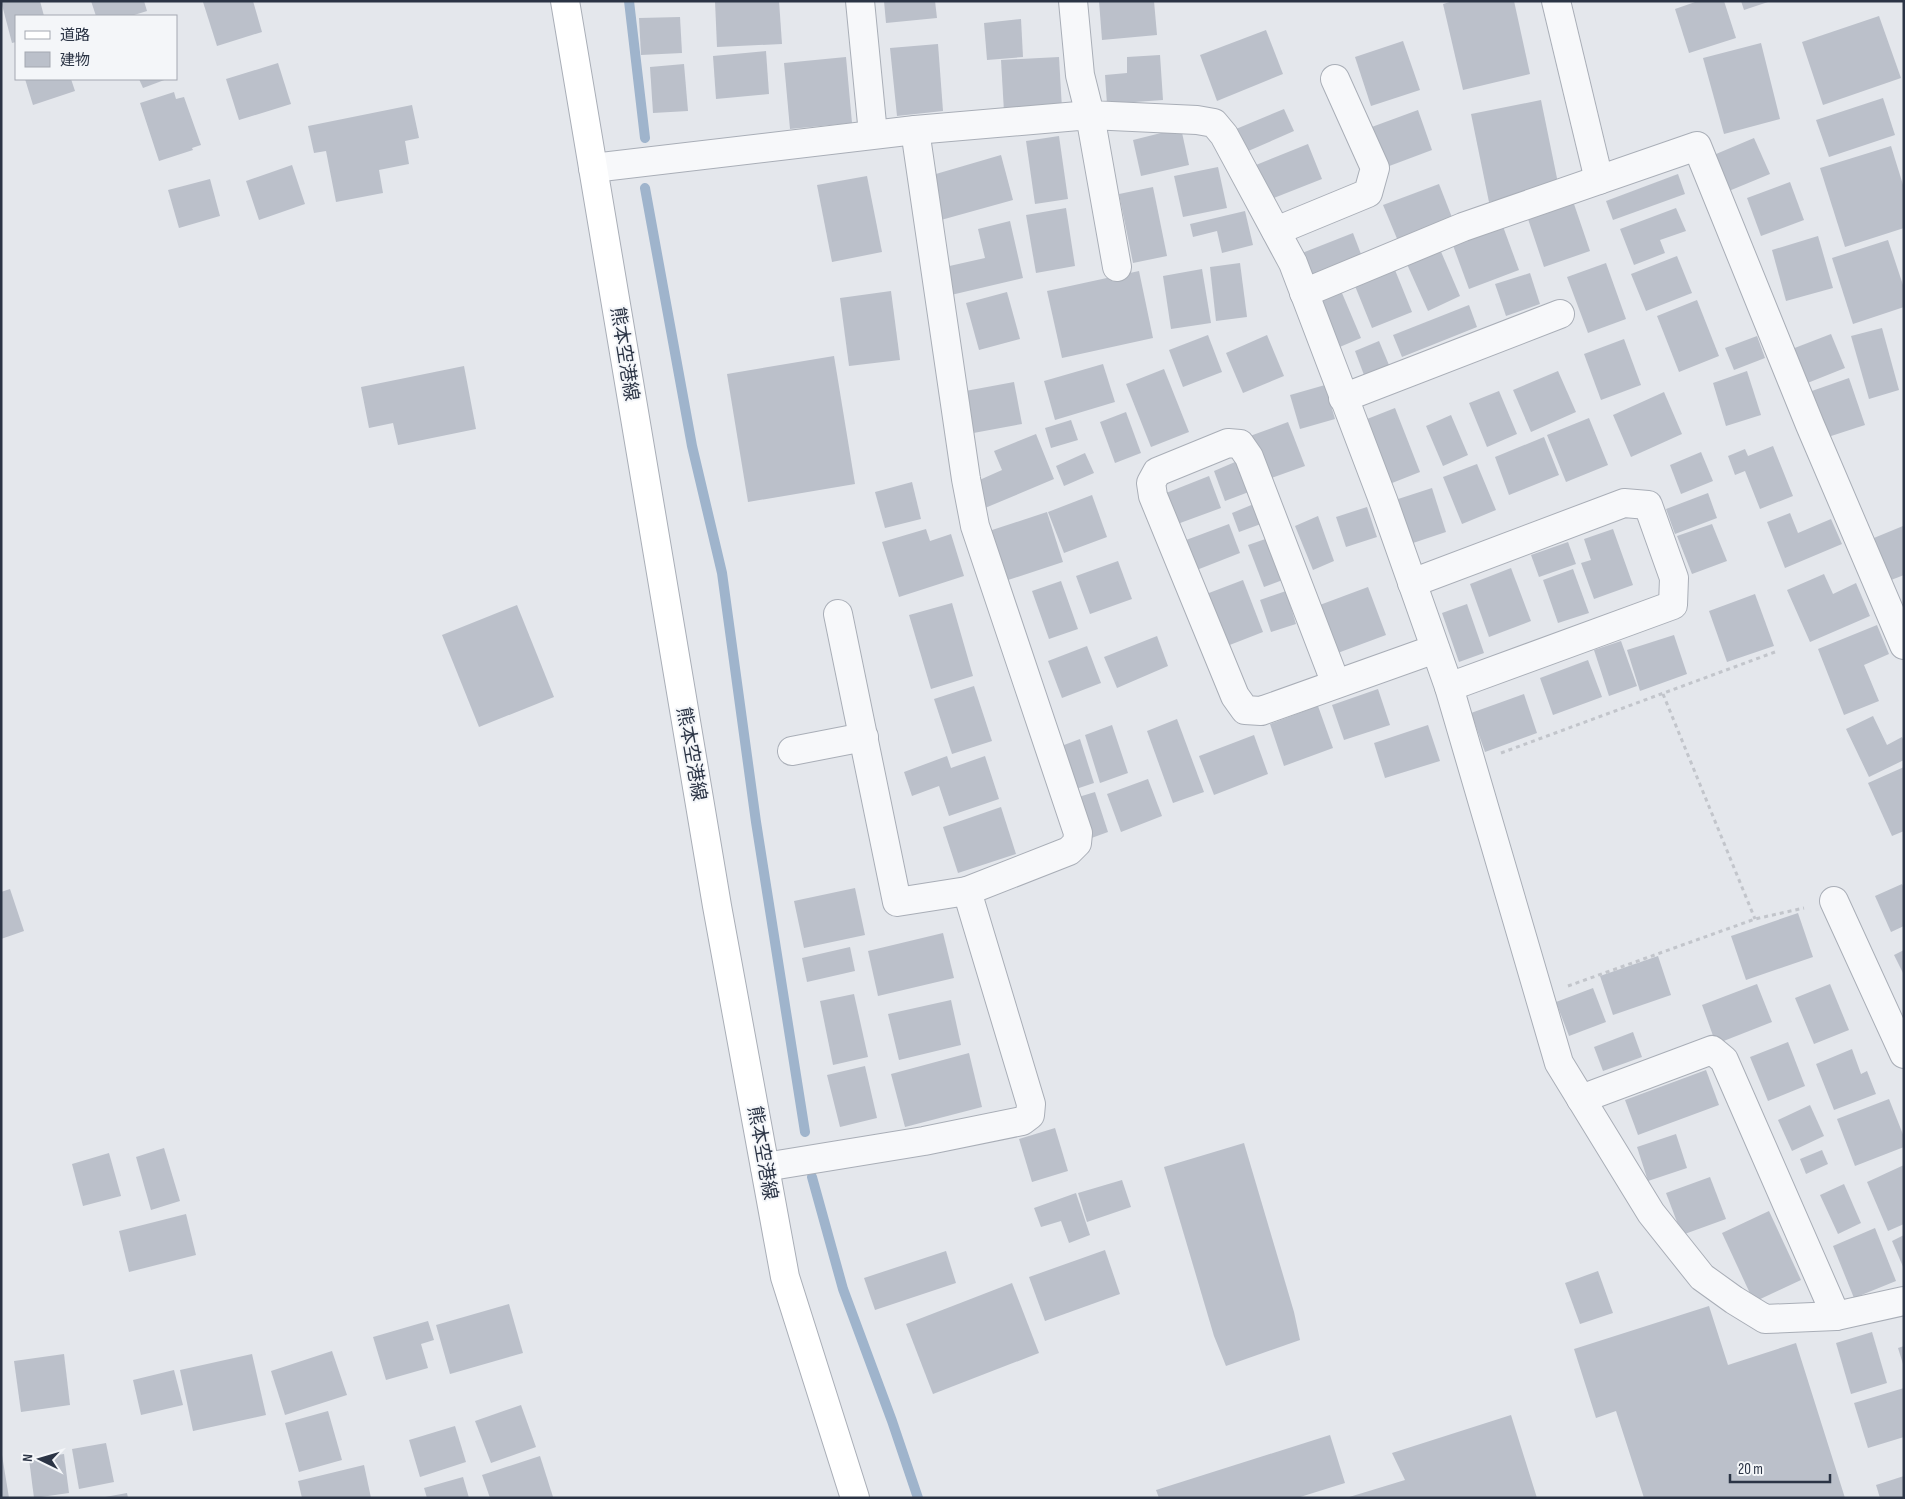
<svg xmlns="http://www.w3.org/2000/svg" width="1905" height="1499" font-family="'Sofia Sans Condensed','Noto Sans JP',sans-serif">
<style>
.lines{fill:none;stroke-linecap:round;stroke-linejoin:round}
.stream{stroke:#9fb4cc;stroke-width:10}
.building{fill:#bbc0ca}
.street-casing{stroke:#a9aeb7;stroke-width:30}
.secondary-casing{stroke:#a9aeb7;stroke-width:30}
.path{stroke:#c2c5cb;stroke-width:3;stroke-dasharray:4 4;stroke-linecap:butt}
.street{stroke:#f7f8fa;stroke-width:28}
.secondary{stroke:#fff;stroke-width:28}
.labels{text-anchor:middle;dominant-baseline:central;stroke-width:4;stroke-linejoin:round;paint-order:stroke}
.street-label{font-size:19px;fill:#2b3445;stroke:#f4f6f9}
</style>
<rect width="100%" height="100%" fill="#e4e7ec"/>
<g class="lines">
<g class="stream">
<path d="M629,1L645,138"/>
<path d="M645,188L692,446L722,573L756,822L805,1132"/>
<path d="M812,1177L843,1289L892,1421L918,1498"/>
</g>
</g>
<g class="building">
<path d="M1,1H40L44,16H16V42L12,43Z"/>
<path d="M91,1H144L147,11L131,16H96Z"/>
<path d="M207,1H253L262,32L217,46L203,2Z"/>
<path d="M715,1H779L782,44L717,47Z"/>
<path d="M884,1H935L937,18L886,23Z"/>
<path d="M1099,1H1154L1157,35L1102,40Z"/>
<path d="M1453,1H1514L1530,74L1463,90L1443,4Z"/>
<path d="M1698,1H1724L1736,38L1689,53L1675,9Z"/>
<path d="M1741,1H1768V2L1744,10Z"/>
<path d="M1879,16L1901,78L1823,105L1802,42Z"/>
<path d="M680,17L682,53L641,55L639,18Z"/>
<path d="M1021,19L1023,57L987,60L984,23Z"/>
<path d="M1266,30L1283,74L1217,101L1200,55Z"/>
<path d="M1403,41L1420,90L1371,106L1355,57Z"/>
<path d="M1761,43L1780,119L1724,134L1703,58Z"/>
<path d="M938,44L943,111L897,116L890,48Z"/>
<path d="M766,51L769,94L716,99L713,56Z"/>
<path d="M1160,55L1163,100L1107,104L1105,75L1127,73V57Z"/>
<path d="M846,57L852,123L790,129L784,63Z"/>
<path d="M1059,57L1062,109L1004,112L1001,60Z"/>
<path d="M278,63L291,104L239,120L226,79Z"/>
<path d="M684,64L688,111L653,113L650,67Z"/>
<path d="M25,79H71L75,91L33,105Z"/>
<path d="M139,79H167L143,88Z"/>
<path d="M174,92L176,99L184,97L201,145L192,148L193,150L159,161L140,103Z"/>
<path d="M1883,98L1895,135L1829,157L1816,120Z"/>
<path d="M1541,100L1559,188L1489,202L1471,114Z"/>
<path d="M412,105L419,138L405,141L409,164L379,170L383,193L336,202L326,151L314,153L308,126Z"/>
<path d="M1284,109L1294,131L1246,152L1236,129Z"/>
<path d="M1418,110L1432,150L1384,168L1369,128Z"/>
<path d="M1181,128L1189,165L1141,176L1133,140Z"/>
<path d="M1059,136L1068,199L1035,204L1026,141Z"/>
<path d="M1754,138L1770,174L1724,193L1709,157Z"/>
<path d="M1308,144L1322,179L1264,202L1251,167Z"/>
<path d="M1891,146L1904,188V228L1845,247L1820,168Z"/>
<path d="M1001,155L1013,200L941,220L929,176Z"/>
<path d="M292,165L305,204L259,220L246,181Z"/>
<path d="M1218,167L1227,208L1183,217L1174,176Z"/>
<path d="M1678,174L1685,194L1613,220L1606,201Z"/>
<path d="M867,176L882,252L832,262L817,185Z"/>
<path d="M210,179L220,216L179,228L168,190Z"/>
<path d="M1790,182L1804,220L1761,236L1747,198Z"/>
<path d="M1439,184L1453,220L1398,241L1383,205Z"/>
<path d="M1153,187L1167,256L1133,263L1119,194Z"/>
<path d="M1574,204L1590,251L1544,267L1528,219Z"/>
<path d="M1066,208L1075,266L1036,273L1026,215Z"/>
<path d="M1676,208L1686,231L1660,240L1665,253L1634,265L1620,229Z"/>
<path d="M1245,211L1253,245L1222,253L1217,231L1193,237L1190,224Z"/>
<path d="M1010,221L1023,278L951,295L945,267L985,258L978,229Z"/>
<path d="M1501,221L1519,270L1469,289L1451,240Z"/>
<path d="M1353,233L1364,262L1308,284L1297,255Z"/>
<path d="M1818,236L1833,288L1786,301L1772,250Z"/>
<path d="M1888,240L1904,288V307L1853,324L1832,258Z"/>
<path d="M1439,247L1460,296L1428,311L1406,262Z"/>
<path d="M1677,256L1692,293L1646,311L1631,274Z"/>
<path d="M1240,263L1247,317L1216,321L1210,267Z"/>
<path d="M1606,263L1626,319L1588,333L1567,277Z"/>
<path d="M1202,269L1211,323L1171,329L1163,276Z"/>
<path d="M1395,270L1412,312L1372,328L1355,286Z"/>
<path d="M1139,271L1153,338L1062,358L1047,291Z"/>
<path d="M1530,273L1540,304L1506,316L1495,284Z"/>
<path d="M1339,286L1361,338L1335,349L1313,298Z"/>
<path d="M891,291L900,360L849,366L840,298Z"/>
<path d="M1007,292L1020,339L979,350L966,303Z"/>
<path d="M1697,300L1719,356L1679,372L1657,316Z"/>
<path d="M1469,305L1477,327L1402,357L1393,335Z"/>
<path d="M1882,328L1899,390L1869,399L1851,336Z"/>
<path d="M1831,334L1845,368L1805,384L1792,349Z"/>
<path d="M1208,335L1222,372L1183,387L1169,350Z"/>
<path d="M1267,335L1284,376L1243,393L1226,353Z"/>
<path d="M1757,336L1765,358L1734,370L1725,348Z"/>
<path d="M1624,339L1641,385L1601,400L1584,354Z"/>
<path d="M1379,341L1389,365L1364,375L1355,351Z"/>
<path d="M834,356L855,484L748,502L727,374Z"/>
<path d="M1103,364L1115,402L1055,420L1044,381Z"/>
<path d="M464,366L476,429L398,445L393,423L369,428L361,387Z"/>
<path d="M1164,369L1189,432L1151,447L1126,384Z"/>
<path d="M1558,371L1576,412L1531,432L1513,390Z"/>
<path d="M1747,371L1761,415L1726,426L1713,383Z"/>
<path d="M1849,378L1865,425L1825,438L1809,392Z"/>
<path d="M1014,382L1022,424L968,434L960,392Z"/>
<path d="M1325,385L1335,419L1300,429L1290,395Z"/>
<path d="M1499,391L1517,434L1487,447L1469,403Z"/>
<path d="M1664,392L1682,434L1631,457L1613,415Z"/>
<path d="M1395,408L1420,472L1387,485L1362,421Z"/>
<path d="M1126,412L1141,453L1115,463L1100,422Z"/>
<path d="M1451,415L1468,455L1443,466L1426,426Z"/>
<path d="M1589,418L1608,465L1566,482L1547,435Z"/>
<path d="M1071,420L1078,440L1051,448L1045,428Z"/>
<path d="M1288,422L1305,466L1266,480L1250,436Z"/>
<path d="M1036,434L1054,479L985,508L975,482L1002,470L994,451Z"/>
<path d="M1544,437L1559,475L1509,495L1495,457Z"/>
<path d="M1773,446L1793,496L1760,509L1745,471L1735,475L1728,456L1745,449L1748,456Z"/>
<path d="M1701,452L1713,481L1681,494L1670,465Z"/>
<path d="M1085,453L1094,473L1064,486L1056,466Z"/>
<path d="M1242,459L1254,490L1225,501L1214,471Z"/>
<path d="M1477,464L1496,510L1462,524L1443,477Z"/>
<path d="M1209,476L1221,508L1172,526L1161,495Z"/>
<path d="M912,482L921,519L885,528L875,492Z"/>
<path d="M1432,488L1446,532L1410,544L1395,500Z"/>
<path d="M1708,493L1717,518L1675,534L1666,509Z"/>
<path d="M1092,495L1107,537L1064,553L1048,512Z"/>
<path d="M1261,501L1269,521L1239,532L1232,513Z"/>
<path d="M1367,507L1377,537L1346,547L1336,517Z"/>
<path d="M1047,512L1063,562L1005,581L989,531Z"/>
<path d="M1790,513L1798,533L1831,519L1842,544L1785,568L1767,522Z"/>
<path d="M1318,516L1334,561L1313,570L1295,526Z"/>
<path d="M1229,524L1240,553L1189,573L1178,543Z"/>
<path d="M1712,524L1727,561L1692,574L1677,536Z"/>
<path d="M1903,526L1904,575L1886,582L1869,540Z"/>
<path d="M926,529L930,541L951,534L964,576L899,597L882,542Z"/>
<path d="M1613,529L1633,585L1594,599L1581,563L1591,560L1584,539Z"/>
<path d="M1274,536L1288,578L1264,587L1248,545Z"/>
<path d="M1568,542L1576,564L1539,577L1531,555Z"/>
<path d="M1118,561L1132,599L1090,614L1076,576Z"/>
<path d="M1511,568L1531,621L1489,637L1470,584Z"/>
<path d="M1573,569L1589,613L1558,623L1543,580Z"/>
<path d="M1824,574L1833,594L1856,583L1870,616L1810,642L1787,590Z"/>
<path d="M1243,580L1263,632L1222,648L1201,596Z"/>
<path d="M1061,581L1078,629L1049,639L1032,591Z"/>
<path d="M1368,587L1386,635L1335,654L1317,606Z"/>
<path d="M1286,591L1296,624L1271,632L1260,600Z"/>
<path d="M1755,594L1774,646L1727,662L1709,611Z"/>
<path d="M952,603L973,676L931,689L909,615Z"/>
<path d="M1467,604L1484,653L1459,662L1442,613Z"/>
<path d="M517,605L554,697L479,727L442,635Z"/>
<path d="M1877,625L1889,654L1864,665L1879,701L1844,715L1818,649Z"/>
<path d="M1674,635L1687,674L1640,691L1627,650Z"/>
<path d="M1157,636L1168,666L1117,688L1104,657Z"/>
<path d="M1621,641L1637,686L1609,696L1594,650Z"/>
<path d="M1087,646L1101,683L1062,698L1048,661Z"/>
<path d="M1588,660L1602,697L1553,715L1540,678Z"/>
<path d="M974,686L992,741L952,754L934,699Z"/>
<path d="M1378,689L1390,725L1344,740L1332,705Z"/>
<path d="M1524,694L1537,733L1485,752L1471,713Z"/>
<path d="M1318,706L1333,748L1284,766L1270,724Z"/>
<path d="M1873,716L1887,745L1902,737L1904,741V760L1869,777L1846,729Z"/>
<path d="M1177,719L1204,792L1173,803L1147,731Z"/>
<path d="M1112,725L1128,773L1100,783L1085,735Z"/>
<path d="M1428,725L1440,761L1385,778L1374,743Z"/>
<path d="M1254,735L1268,774L1214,795L1199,756Z"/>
<path d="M1080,739L1094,783L1070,791L1056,748Z"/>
<path d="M947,756L951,768L985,756L999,799L949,816L939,786L912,796L904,772Z"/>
<path d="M1904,767V831L1892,836L1868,783Z"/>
<path d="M1148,779L1162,816L1121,832L1107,794Z"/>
<path d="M1095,792L1108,832L1086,840L1072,799Z"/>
<path d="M1001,807L1016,854L958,873L943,827Z"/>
<path d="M1902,884L1904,888V926L1891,932L1875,896Z"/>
<path d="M855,888L865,935L804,948L794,901Z"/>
<path d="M10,889L24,931L1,939V892Z"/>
<path d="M1798,913L1813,957L1746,980L1731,936Z"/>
<path d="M943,933L954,978L878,996L868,951Z"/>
<path d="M850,947L855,971L807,982L802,958Z"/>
<path d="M1904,950V975L1894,955Z"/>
<path d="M1658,956L1671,995L1613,1015L1600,976Z"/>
<path d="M1757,984L1772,1022L1716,1044L1702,1005Z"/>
<path d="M1830,984L1849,1030L1814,1044L1795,998Z"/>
<path d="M1593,988L1606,1022L1569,1036L1556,1002Z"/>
<path d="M854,994L868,1057L833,1065L820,1001Z"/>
<path d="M951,1000L961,1045L899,1060L888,1014Z"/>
<path d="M1633,1032L1642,1057L1603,1071L1594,1047Z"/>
<path d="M1788,1042L1805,1086L1768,1101L1750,1057Z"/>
<path d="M1852,1049L1861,1074L1867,1071L1876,1094L1834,1110L1816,1064Z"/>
<path d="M969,1053L982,1107L905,1127L891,1074Z"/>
<path d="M865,1066L877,1118L840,1127L827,1075Z"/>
<path d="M1706,1070L1719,1105L1638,1135L1625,1100Z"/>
<path d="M1889,1099L1904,1137V1147L1855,1166L1837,1119Z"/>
<path d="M1810,1105L1824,1136L1792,1151L1778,1120Z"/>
<path d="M1055,1128L1068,1171L1032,1182L1019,1139Z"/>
<path d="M1676,1134L1687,1168L1648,1181L1637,1147Z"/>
<path d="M1244,1143L1294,1312L1300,1340L1226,1366L1214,1336L1164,1167Z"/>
<path d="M164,1148L180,1201L151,1210L136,1157Z"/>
<path d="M1822,1150L1828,1164L1806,1174L1800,1159Z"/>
<path d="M109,1153L121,1196L83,1206L72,1164Z"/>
<path d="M1904,1165V1224L1888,1231L1867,1182Z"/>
<path d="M1710,1177L1726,1219L1682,1235L1666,1193Z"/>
<path d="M1122,1180L1131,1207L1087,1222L1078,1193Z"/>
<path d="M1844,1184L1861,1223L1838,1234L1820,1195Z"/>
<path d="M1076,1193L1090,1235L1069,1243L1061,1221L1041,1227L1034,1208Z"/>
<path d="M1769,1211L1801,1280L1754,1302L1722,1233Z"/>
<path d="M186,1214L196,1255L129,1272L119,1231Z"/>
<path d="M1875,1228L1896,1281L1854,1298L1833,1246Z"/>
<path d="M1904,1235V1269L1892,1241Z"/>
<path d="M1105,1250L1120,1294L1045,1321L1029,1277Z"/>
<path d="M946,1251L956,1283L875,1310L864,1278Z"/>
<path d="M1598,1271L1613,1313L1580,1324L1565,1283Z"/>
<path d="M1012,1283L1039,1353L933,1394L906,1324Z"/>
<path d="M509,1304L523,1353L450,1374L436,1325Z"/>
<path d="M1709,1306L1728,1365L1796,1343L1845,1498H1644L1616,1411L1596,1418L1574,1349Z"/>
<path d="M428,1321L434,1340L421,1344L428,1368L386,1380L373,1337Z"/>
<path d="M1872,1332L1887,1383L1851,1394L1836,1343Z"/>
<path d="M1904,1346V1364H1903L1898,1348Z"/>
<path d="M332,1351L347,1395L285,1415L271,1371Z"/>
<path d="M64,1354L70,1405L21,1412L14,1361Z"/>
<path d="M252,1354L266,1415L193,1431L180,1370Z"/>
<path d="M174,1370L183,1405L141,1415L133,1380Z"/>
<path d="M1904,1388V1437L1868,1448L1854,1403Z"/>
<path d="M521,1405L536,1447L491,1463L475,1421Z"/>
<path d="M328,1411L342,1460L299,1472L285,1423Z"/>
<path d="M1511,1415L1537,1498H1346L1405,1480L1392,1453Z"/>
<path d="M455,1426L466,1462L420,1477L409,1440Z"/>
<path d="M1330,1435L1345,1483L1297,1498H1159L1156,1490Z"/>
<path d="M106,1443L114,1482L79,1489L72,1449Z"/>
<path d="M64,1454L69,1493L34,1498L29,1459Z"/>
<path d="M1,1455H2L9,1498H1Z"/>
<path d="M540,1456L553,1497L490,1498L482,1475Z"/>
<path d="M364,1465L371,1498H302L298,1481Z"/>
<path d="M1904,1476V1498H1880L1876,1485Z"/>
<path d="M463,1477L469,1498H427L424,1488Z"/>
<path d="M127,1493L128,1498H105V1497Z"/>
</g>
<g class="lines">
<defs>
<g id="street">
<path d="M860,1L873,134"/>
<path d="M1073,1L1080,75L1090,115L1197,120L1214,123L1224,135L1293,263L1383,500L1449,687L1559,1063L1651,1213L1702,1277L1734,1300L1765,1319L1836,1316L1904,1301"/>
<path d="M1556,1L1599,180"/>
<path d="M593,168L915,130L1090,115L1117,267"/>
<path d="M1276,231L1368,193L1375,168L1335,79"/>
<path d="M1304,293L1463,227L1697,146L1810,425L1904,645"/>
<path d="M1343,398L1560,314"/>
<path d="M1412,583L1624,503L1648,505L1674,578L1673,605L1449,687"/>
<path d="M838,614L897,902L967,891"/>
<path d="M1336,684L1249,457L1240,444L1228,443L1157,472L1151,483L1153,496L1235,696L1245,710L1261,711L1435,649"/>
<path d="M792,751L864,737"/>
<path d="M1834,901L1904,1054"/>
<path d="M1581,1099L1712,1050L1724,1060L1836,1316"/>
<path d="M765,1167L924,1141L1022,1121L1030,1115L1031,1104L967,891L1069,851L1077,843L1078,833L975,526L966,479L915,130"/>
</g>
<path id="secondary" d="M565,1L717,906L785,1277L855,1498"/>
</defs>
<use href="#street" class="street-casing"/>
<use href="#secondary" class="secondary-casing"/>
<g class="path">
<path d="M1663,694L1755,919"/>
<path d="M1501,753L1775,652"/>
<path d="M1568,986L1755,919L1804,908"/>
</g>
<use href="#street" class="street"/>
<use href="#secondary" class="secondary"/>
</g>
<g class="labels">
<g class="street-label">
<text transform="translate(624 354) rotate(81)">熊本空港線</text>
<text transform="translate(691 754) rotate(80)">熊本空港線</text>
<text transform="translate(762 1153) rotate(80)">熊本空港線</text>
</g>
</g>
<rect width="1905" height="1499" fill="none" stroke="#2b3445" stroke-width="5"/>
<rect x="15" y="15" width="162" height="65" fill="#f4f6f9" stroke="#a4a8b1"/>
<rect x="25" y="31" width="25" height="8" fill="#ffffff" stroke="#a4a8b1"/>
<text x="60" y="40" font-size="15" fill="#2b3445">道路</text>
<rect x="25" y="52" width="25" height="15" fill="#bbc0ca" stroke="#a4a8b1"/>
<text x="60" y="65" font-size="15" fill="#2b3445">建物</text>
<g transform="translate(40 1459) rotate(275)" stroke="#f4f6f9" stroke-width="4" paint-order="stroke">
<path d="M0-4L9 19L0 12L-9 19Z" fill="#2b3445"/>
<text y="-8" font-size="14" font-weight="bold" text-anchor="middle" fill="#2b3445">N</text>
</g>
<path d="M1730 1474v8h100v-8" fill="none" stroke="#2b3445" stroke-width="2.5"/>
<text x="1738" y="1474" font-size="15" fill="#2b3445" stroke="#f4f6f9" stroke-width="4" paint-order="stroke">20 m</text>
</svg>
